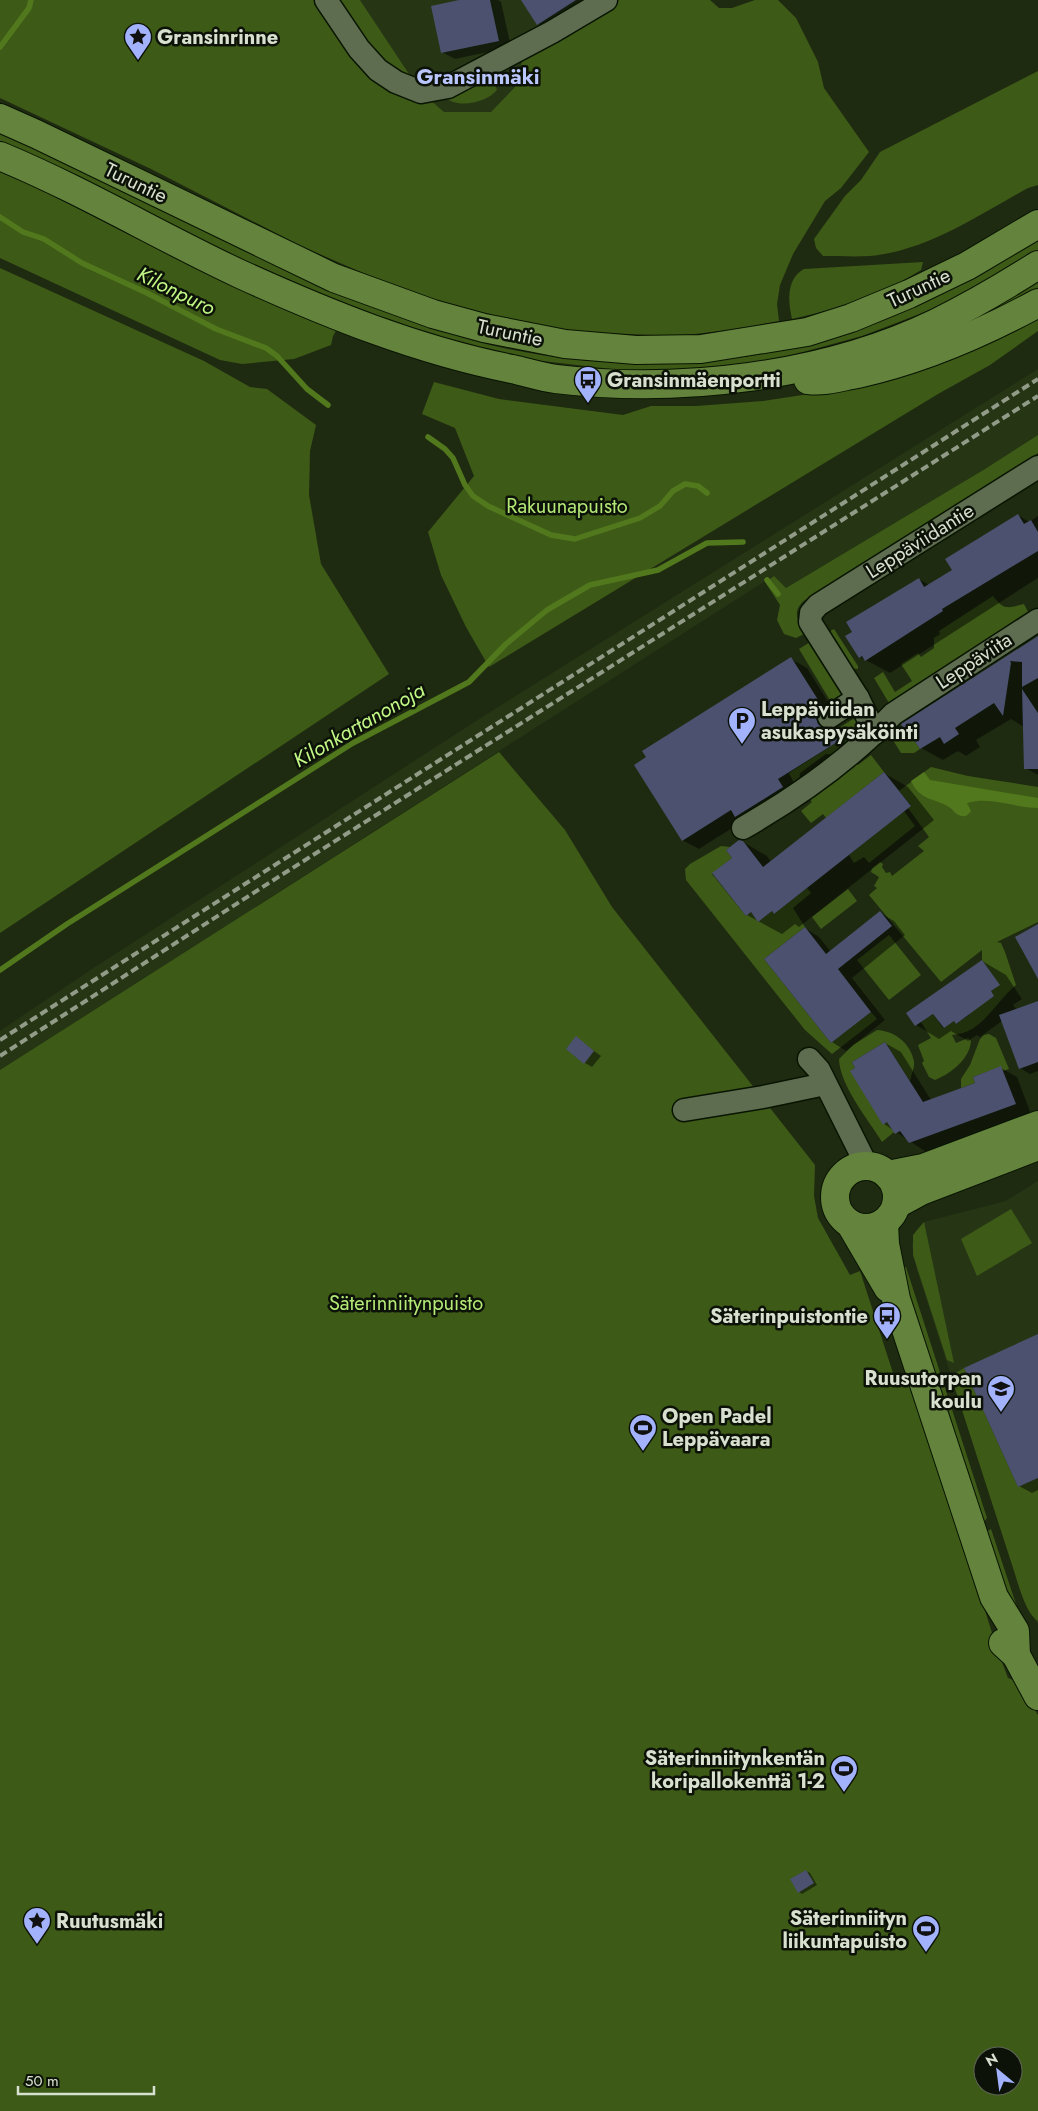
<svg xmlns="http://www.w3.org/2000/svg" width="1038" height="2111" font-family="Jost,sans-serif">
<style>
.built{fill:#263615}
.green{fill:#3d5a17;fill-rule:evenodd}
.water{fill:#52781d}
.shadow{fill:#0007}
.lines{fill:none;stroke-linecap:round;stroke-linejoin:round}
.stream{stroke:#52781d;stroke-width:5.5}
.building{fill:#4b516e}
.minor-casing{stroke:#091400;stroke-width:25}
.major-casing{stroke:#091400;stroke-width:30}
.minor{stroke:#5e6d50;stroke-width:22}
.major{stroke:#64843d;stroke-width:28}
.rail{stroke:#919b87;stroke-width:4;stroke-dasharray:8 4;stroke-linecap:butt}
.labels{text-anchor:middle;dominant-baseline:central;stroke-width:5;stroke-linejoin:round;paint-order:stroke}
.poi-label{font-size:20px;font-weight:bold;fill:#d8e1d0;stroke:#0c1207;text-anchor:start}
.street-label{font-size:20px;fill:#d8e1d0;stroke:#0c1207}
.park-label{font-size:20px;fill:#b5ea77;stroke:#0c1207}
.neighbourhood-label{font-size:21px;font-weight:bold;fill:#bac6fe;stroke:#0c1207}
.water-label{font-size:21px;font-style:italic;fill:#c2f885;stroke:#0c1207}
</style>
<rect width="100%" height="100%" fill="#1f2b11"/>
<g class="built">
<path d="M360,0H617L524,55L514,88L491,112H444L421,92Z"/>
<path d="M1038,369V435L985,469L786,588L773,576L0,1070V1031L92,969L487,714Z"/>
<path d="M1038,1181V1625L1023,1598L1015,1574L917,1270L912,1245L916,1230L924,1222L1006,1201Z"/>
</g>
<g class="green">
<path d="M0,0H360L421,92L444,112H491L514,88L524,55L617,0H710L719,8H732L755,0H778L796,18L818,62L824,88L869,152L841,188L825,201L793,254L780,285L777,304L779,321L738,329L677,336L556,331L485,314L418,295L377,279L301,246L151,169L0,98Z"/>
<path d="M1038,71V185L1028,188C979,215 927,251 870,256C854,257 839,256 823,256L816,248L814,239L845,196L861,180L880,152Z"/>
<path d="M486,80L494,82L497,90C487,102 459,109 446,98Z"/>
<path d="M0,132C132,192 258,265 395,314C426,325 458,337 490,345C612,374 746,369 864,328C925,306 982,272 1038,240V251L938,307L862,336L770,361L693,369L629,371L542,361L486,350L384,321L242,259L0,141Z"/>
<path d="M0,172L34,186L190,266L337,329L333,336L331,345L294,359L242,364L220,360L0,258Z"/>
<path d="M923,262L921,270L883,293L834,309L792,319C788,301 786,279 804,269Z"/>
<path d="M0,268L204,361L250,387L267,389L316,425L310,451L309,495L321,564L389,674L0,933Z"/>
<path d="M1038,282V296L974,320Z"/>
<path d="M1038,308V331L990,365L938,394L489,667L466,627L441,575L428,532L474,476L455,428L422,414L434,382L499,399L623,415L651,406H696L763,401L816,393Z"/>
<path d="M1038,435V453L805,600C792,610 797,621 804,634L796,638L784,634L777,620L780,605L765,582L774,576L786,588L985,469Z"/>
<path d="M993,596C1004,611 1008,608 1024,604L1028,612L889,703L874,678L883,672L895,692L912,681L901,664L918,653L921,657L934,648V638L940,634L939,631Z"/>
<path d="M834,629L858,666V669L848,668L825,634Z"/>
<path d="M810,642L842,695L831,702L799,649Z"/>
<path d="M853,719L858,720L859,723L853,741L836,755L826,754L800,773L799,783L738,819L794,783L789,773L842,739L836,730Z"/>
<path d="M903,729L908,738L911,736L920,749L914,753H901L891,737Z"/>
<path d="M499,752L565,830L612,907L815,1165L814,1196L818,1218L850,1275L860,1271L894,1376L904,1373C913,1391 923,1409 930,1428C961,1509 976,1596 1008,1678C1023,1682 1030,1703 1038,1715V2111H0V1070ZM983,2056H1013V2086H983Z"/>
<path d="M871,755L884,772L826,818L823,814L811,823L801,811L812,802L808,797L855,760L858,765Z"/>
<path d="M931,767L968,776L1038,787V922L997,942L1001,943L1005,952L1016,985C994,1003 983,1033 952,1035L956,1043L968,1038L971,1041C970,1059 950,1074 935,1080L929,1077L922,1063L924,1061L918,1045L931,1038L921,1022L933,1014L943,1028L954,1021L956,1024L969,1015L966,1010L999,984L982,960V950L941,982L869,895L877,888L874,886L879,877L871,872L872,868L880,862L883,864L882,867L886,873L890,872L892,876L924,851L918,846L929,837L908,808L911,805L899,791Z"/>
<path d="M904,811L915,826L869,863L864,857L854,863L849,855Z"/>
<path d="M721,846L730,847L726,850L732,858L712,874L746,916L751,912L758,921L772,911L774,914L807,888L811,893L793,908L805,927L764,959L831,1043L871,1012L877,1019L832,1054L805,1030L686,880L685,869L690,864Z"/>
<path d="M848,889L857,901L821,929L812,917Z"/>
<path d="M889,935L921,975L889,1000L857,960Z"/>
<path d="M877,1030C895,1031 910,1043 914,1061C915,1067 911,1075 910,1081L885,1042L852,1062L855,1068L851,1071L883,1124L888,1122L894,1132L882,1142C868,1119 840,1086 839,1059L853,1045Z"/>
<path d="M989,1034L996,1038L1009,1069L1003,1071L1000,1067L973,1077L975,1083L961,1088V1079L970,1065L980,1039L984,1035Z"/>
<path d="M1011,1209L1032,1243L977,1276L961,1239Z"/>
<path d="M924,1222L954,1363L947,1360L913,1255V1235Z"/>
<path d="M904,1267H906L987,1518L983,1523L986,1532L991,1529L1017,1607L1012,1610L989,1550L899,1269Z"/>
<path d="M964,1368L1018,1487L1038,1478V1621C1027,1615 1019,1587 1015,1574L952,1379L954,1374Z"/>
</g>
<path class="water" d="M924,772L930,780L1038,798V808C1014,808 991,796 967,803L971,811C968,815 966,817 962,816C955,815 954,810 949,807C935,798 920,801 911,781Z"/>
<g class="shadow">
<path d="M465,0H498L501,2L511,47L455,59L442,52Z"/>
<path d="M523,0H606L554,33L538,24Z"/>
<path d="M1018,515L1029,522L1038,516V578L890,673L860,657L919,579L929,585L953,570Z"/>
<path d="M1038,638V775L1025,768L1024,727L1011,719L976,740L980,747L966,756L958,751L943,760L921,748L917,742L909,737L902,726Z"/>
<path d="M791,659L807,668L837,716L833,721L832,730L852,739L857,749L699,849L682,840Z"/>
<path d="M884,773L908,787L934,820L799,927L795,924L782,934L747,915L733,858L743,842L767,856L771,862Z"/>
<path d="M880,913L894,921L905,935L852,978L885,1020L846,1051L832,1042L805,928L819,937L831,952Z"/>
<path d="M982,961L1006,975L1022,999L1013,1005L1017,1010L1038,1002V1071L1030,1074L1020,1068L1002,1021L980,1037L977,1035L968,1041L951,1031L939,1039L916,1025Z"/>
<path d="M576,1038L601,1056L592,1067L585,1063Z"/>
<path d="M885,1043L901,1052L931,1100L977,1084L1001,1068L1017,1077L1031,1114L926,1152L884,1124Z"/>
<path d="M1038,1336V1490L1032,1493L1019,1486Z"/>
<path d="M806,1871L810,1873L817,1885L802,1894L799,1892Z"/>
</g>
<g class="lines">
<g class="stream">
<path d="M0,47L29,8L31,0"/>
<path d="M0,217L23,232L44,239L82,263L147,293L216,329L266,348L277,356L307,389L328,405"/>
<path d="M428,437L445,449L453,458L465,485L473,496L488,506L551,535L575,539L640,518L660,506L673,491L685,484L698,486L707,493"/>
<path d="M767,580L778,594"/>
<path d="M0,970L67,924L353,743L469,682L506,644L547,610L590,585L658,570L707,543L743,542"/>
</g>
</g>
<g class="building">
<path d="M459,0H490L499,41L441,53L431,6Z"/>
<path d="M521,0H576L537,25Z"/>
<path d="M1018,514L1024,524L1031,520L1038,532V551L942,609L943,611L865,661L862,656L859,658L845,636L852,632L846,622L919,578L924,587L952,570L945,559Z"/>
<path d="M1038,636V678L1022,687V662L1010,661L1011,663L1003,716L994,703L955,728L959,734L944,744L940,737L920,749L911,736L908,738L901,724Z"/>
<path d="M791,657L822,706L817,712L816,718L818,724L824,729L835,728L842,739L778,779L783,787L735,817L731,810L682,841L634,765L646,757L642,751Z"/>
<path d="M1022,689L1038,713V769H1024Z"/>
<path d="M884,772L911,806L774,914L772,911L758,922L751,912L746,916L712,873L732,858L726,850L739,840L743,841L763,867Z"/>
<path d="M880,911L892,926L838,969L871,1012L831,1043L764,959L805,927L826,954Z"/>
<path d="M1038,924V979L1015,937Z"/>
<path d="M982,960L1000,985L991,991L994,996L956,1024L954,1021L944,1028L933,1014L915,1026L906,1013Z"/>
<path d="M1038,1001V1062L1019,1069L999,1015Z"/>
<path d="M576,1036L594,1051L584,1064L566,1049Z"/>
<path d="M885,1042L923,1102L975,1083L973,1077L1001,1066L1016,1104L909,1143L900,1131L895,1134L887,1122L883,1125L850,1071L855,1068L852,1062Z"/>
<path d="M1038,1334V1478L1018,1487L964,1368Z"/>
<path d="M806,1870L814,1883L798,1893L790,1879Z"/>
</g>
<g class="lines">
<defs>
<g id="minor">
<path d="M326,0L359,49L378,70L396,82L421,92L448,87L552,32L606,0"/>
<path d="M829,717L858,698"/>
<path d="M875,733L858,698L810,622L811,613L818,605L1038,467"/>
<path d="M743,828C795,798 852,758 893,714L1038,620"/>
<path d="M809,1059L819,1070L862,1156L864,1166"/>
<path d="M684,1110L763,1097L825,1084"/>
</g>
<g id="major">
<path d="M0,118L36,134L334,278L433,314L484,328L565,344L636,350L701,349L807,332L851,318L909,294L967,266L1038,224"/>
<path d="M0,156C82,190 159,236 240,274C328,314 417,350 512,369C526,372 541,377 556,379C678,394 824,377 936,323C971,306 1005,286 1038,265"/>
<path d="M808,380C825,382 840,377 857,374C921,360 981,334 1038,303"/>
<circle cx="866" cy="1197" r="31"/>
<path d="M888,1175L923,1168L1038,1125"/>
<path d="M897,1204L921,1191L1038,1146"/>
<path d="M884,1223L885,1244L896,1299L994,1597L1015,1631L1016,1655"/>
<path d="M851,1225L888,1288"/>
<path d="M1003,1643L1016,1655L1038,1696"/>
</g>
</defs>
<use href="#minor" class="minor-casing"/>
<use href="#major" class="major-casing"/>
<use href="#minor" class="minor"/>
<use href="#major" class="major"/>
<g class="rail">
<path d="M0,1040L1038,379"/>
<path d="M0,1056L272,881L1038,396"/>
</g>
</g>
<defs>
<symbol id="sight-pin" viewBox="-11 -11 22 30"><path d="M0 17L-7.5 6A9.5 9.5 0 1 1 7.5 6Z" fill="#a3b2fd" stroke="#0c1207"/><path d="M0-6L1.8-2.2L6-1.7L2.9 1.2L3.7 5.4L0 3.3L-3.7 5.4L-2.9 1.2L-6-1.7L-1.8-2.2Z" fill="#111"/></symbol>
<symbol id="bus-pin" viewBox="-11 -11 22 30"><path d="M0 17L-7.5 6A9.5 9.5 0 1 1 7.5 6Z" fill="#a3b2fd" stroke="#0c1207"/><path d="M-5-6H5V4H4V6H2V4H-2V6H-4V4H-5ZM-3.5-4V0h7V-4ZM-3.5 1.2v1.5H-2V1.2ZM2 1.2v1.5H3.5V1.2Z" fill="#111"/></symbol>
<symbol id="parking-pin" viewBox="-11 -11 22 30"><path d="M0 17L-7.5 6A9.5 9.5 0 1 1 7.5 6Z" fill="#a3b2fd" stroke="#0c1207"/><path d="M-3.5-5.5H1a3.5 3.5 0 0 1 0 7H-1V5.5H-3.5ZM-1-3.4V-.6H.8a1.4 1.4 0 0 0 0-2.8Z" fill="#111"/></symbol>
<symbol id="school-pin" viewBox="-11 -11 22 30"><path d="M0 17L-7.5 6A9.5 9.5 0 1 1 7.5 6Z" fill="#a3b2fd" stroke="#0c1207"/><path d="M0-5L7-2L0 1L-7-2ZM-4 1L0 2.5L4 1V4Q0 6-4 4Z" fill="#111"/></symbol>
<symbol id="stadium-pin" viewBox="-11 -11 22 30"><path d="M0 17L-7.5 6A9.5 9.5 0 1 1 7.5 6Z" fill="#a3b2fd" stroke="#0c1207"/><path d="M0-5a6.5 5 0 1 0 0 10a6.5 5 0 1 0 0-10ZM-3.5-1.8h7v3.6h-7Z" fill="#111"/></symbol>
</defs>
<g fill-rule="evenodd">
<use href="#sight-pin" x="122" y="21" width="32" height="43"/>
<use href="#bus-pin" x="572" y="364" width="32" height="43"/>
<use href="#parking-pin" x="726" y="705" width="32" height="43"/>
<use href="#bus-pin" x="871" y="1300" width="32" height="43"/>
<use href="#school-pin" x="985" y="1373" width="32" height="43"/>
<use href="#stadium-pin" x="627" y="1412" width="32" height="43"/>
<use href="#stadium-pin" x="828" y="1753" width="32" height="43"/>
<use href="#sight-pin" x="21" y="1905" width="32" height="43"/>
<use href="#stadium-pin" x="910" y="1913" width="32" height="43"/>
</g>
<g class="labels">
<g class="poi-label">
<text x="157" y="37">Gransinrinne</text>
<text x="607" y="380">Gransinmäenportti</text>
<text x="761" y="709">Leppäviidan<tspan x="761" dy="23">asukaspysäköinti</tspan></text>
<text x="868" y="1316" text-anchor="end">Säterinpuistontie</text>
<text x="982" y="1378" text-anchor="end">Ruusutorpan<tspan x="982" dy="23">koulu</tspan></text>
<text x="662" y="1416">Open Padel<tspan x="662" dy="23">Leppävaara</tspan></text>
<text x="825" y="1758" text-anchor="end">Säterinniitynkentän<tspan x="825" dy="23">koripallokenttä 1-2</tspan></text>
<text x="907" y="1918" text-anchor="end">Säterinniityn<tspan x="907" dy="23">liikuntapuisto</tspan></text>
<text x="56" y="1921">Ruutusmäki</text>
</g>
<g class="street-label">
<text transform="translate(136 183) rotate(26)">Turuntie</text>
<text transform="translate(919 288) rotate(-25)">Turuntie</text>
<text transform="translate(510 333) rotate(12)">Turuntie</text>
<text transform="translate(920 541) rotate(-32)">Leppäviidantie</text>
<text transform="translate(974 661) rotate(-33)">Leppäviita</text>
</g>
<g class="park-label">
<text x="567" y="506">Rakuunapuisto</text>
<text x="406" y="1303">Säterinniitynpuisto</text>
</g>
<g class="neighbourhood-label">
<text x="478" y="77">Gransinmäki</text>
</g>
<g class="water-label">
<text transform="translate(176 291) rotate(26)">Kilonpuro</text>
<text transform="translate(359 725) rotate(-30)">Kilonkartanonoja</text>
</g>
</g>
<g transform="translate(998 2071) rotate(331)"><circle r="24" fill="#0c1207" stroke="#5e6557"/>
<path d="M0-4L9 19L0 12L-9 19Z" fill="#a3b2fd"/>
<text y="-8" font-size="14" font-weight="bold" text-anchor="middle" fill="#d8e1d0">N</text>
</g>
<path d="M18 2086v8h136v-8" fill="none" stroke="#d8e1d0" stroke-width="2.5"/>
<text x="25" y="2086" font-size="15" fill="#d8e1d0" stroke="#0c1207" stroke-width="4" paint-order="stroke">50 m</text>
</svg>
